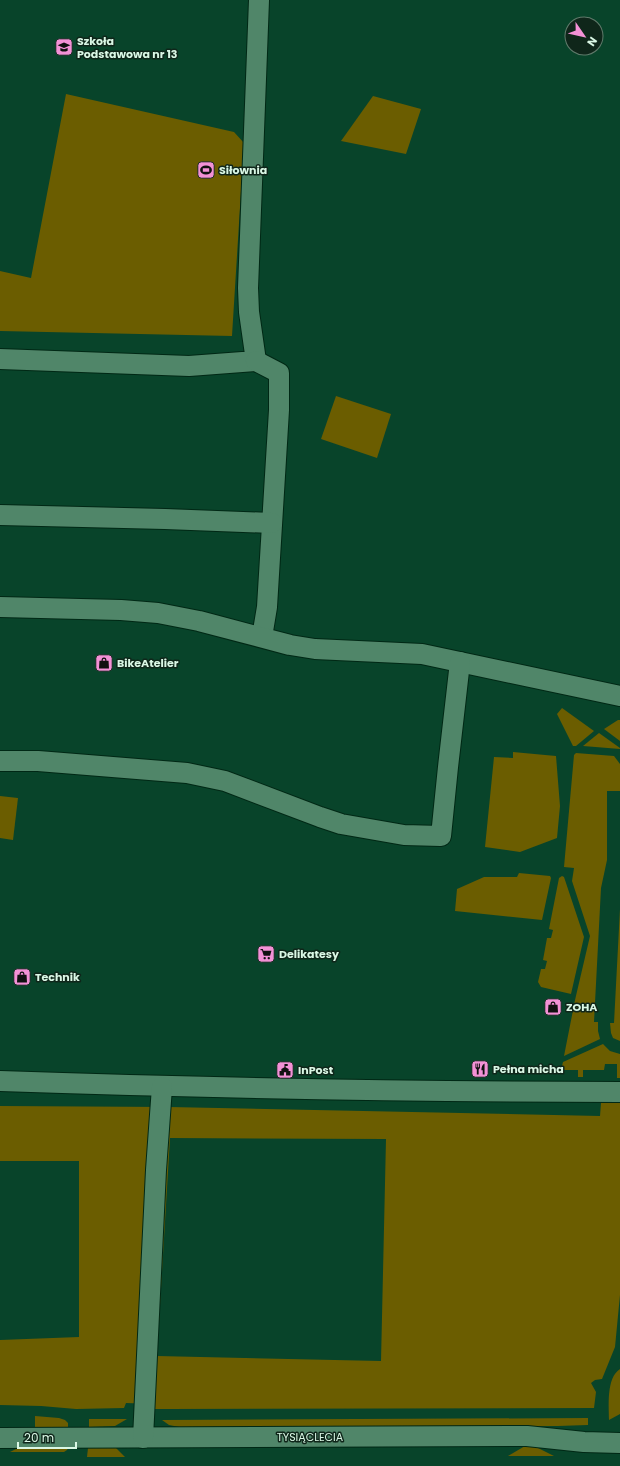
<svg xmlns="http://www.w3.org/2000/svg" width="620" height="1466" font-family="Poppins,sans-serif">
<style>
.green{fill:#6b5d00;fill-rule:evenodd}
.lines{fill:none;stroke-linecap:round;stroke-linejoin:round}
.street-casing{stroke:#002815;stroke-width:22}
.street{stroke:#508669;stroke-width:20}
.labels{text-anchor:middle;dominant-baseline:central;stroke-width:3;stroke-linejoin:round;paint-order:stroke}
.poi-label{font-size:11px;font-weight:bold;fill:#daf7e5;stroke:#0f261a;text-anchor:start}
.street-label{font-size:11px;fill:#daf7e5;stroke:#0f261a}
</style>
<rect width="100%" height="100%" fill="#08442a"/>
<g class="green">
<path d="M66,94L234,132L244,143L232,336L0,331V271L31,278Z"/>
<path d="M373,96L421,109L406,154L341,141Z"/>
<path d="M336,396L391,414L377,458L321,439Z"/>
<path d="M562,708L594,731L576,746H573L557,714Z"/>
<path d="M618,720H620V741L604,729Z"/>
<path d="M599,733L620,748V749L583,746Z"/>
<path d="M513,752L556,756L560,806L557,838L520,852L485,847L494,757L513,758Z"/>
<path d="M576,753L614,756L620,764V791H607V860L601,888L594,1022H598V1031L600,1039L564,1056L575,1000L590,936L572,881L574,868L564,867L574,755Z"/>
<path d="M0,796L18,798L13,840L0,838Z"/>
<path d="M519,873L550,876L551,878L542,920L455,911L457,889L484,877H517Z"/>
<path d="M562,876L564,877L584,937L571,994L541,987L538,982L541,969H545L547,961L543,960L547,938H551L553,930L549,929L559,878Z"/>
<path d="M620,909V1041L613,1038L611,1033L610,1023H614Z"/>
<path d="M603,1044L610,1051L620,1054V1078H617V1064H605L604,1070H583V1077H578V1070H561L563,1062Z"/>
<path d="M601,1103H620V1295L615,1347L602,1379L595,1380L591,1383L596,1392L594,1408L166,1409H155L154,1404L126,1403L124,1408L76,1409L41,1406L0,1405V1340L79,1337V1161H0V1106L169,1107L600,1116ZM170,1138L386,1139L381,1361L157,1356Z"/>
<path d="M620,1369V1414L609,1420C609,1406 606,1378 620,1369Z"/>
<path d="M35,1416L59,1418L65,1420L68,1423V1427H35Z"/>
<path d="M588,1418V1425L558,1426L179,1427L169,1425L162,1420Z"/>
<path d="M89,1419H127L115,1426L89,1427Z"/>
<path d="M525,1446L536,1447L554,1456H508Z"/>
<path d="M18,1448H68L67,1450L64,1452H10Z"/>
<path d="M88,1448H116L125,1457H87Z"/>
</g>
<g class="lines">
<defs>
<g id="street">
<path d="M0,359L189,366L256,361L249,312L248,288L259,0"/>
<path d="M256,361L279,373V410L267,607L262,637"/>
<path d="M0,515L165,519L272,523"/>
<path d="M0,607L121,610L158,613L199,621L290,645L315,649L422,654L620,696"/>
<path d="M0,761H38L187,773L225,781L320,817L341,824L404,835L441,836L448,767L460,662"/>
<path d="M0,1081C207,1088 413,1092 620,1092"/>
<path d="M0,1438L527,1436L584,1442L620,1443"/>
<path d="M143,1438L156,1170L162,1087"/>
</g>
</defs>
<use href="#street" class="street-casing"/>
<use href="#street" class="street"/>
</g>
<defs>
<symbol id="school-square" viewBox="-11 -11 22 22"><rect x="-9" y="-9" width="18" height="18" rx="4" fill="#f391d6" stroke="#0f261a"/><path d="M0-5L7-2L0 1L-7-2ZM-4 1L0 2.5L4 1V4Q0 6-4 4Z" fill="#111"/></symbol>
<symbol id="stadium-square" viewBox="-11 -11 22 22"><rect x="-9" y="-9" width="18" height="18" rx="4" fill="#f391d6" stroke="#0f261a"/><path d="M0-5a6.5 5 0 1 0 0 10a6.5 5 0 1 0 0-10ZM-3.5-1.8h7v3.6h-7Z" fill="#111"/></symbol>
<symbol id="shop-square" viewBox="-11 -11 22 22"><rect x="-9" y="-9" width="18" height="18" rx="4" fill="#f391d6" stroke="#0f261a"/><path d="M-5-2.5h2.3a2.7 3.5 0 0 1 5.4 0H5L5.5 6h-11ZM-1.5-2.5h3a1.5 2.3 0 0 0-3 0Z" fill="#111"/></symbol>
<symbol id="supermarket-square" viewBox="-11 -11 22 22"><rect x="-9" y="-9" width="18" height="18" rx="4" fill="#f391d6" stroke="#0f261a"/><path d="M-6-5.5h2.5l.6 2H6L4.5 2H-2.5L-4.4-4H-6ZM-1.5 3.2a1.3 1.3 0 1 0 .1 0ZM3 3.2a1.3 1.3 0 1 0 .1 0Z" fill="#111"/></symbol>
<symbol id="restaurant-square" viewBox="-11 -11 22 22"><rect x="-9" y="-9" width="18" height="18" rx="4" fill="#f391d6" stroke="#0f261a"/><path d="M-5-6h1v4h1v-4h1v4h1v-4h1v5L-1.5 .5V6h-2V.5L-5-1ZM5-6V6H3V1.5H1.5Q1.5-4 5-6Z" fill="#111"/></symbol>
<symbol id="civic-square" viewBox="-11 -11 22 22"><rect x="-9" y="-9" width="18" height="18" rx="4" fill="#f391d6" stroke="#0f261a"/><path d="M-.6-6.5H3V-4.5H.6V-3L4-1V1h2V6H-6V1h2V-1L-.6-3ZM-1.2 2.5V6h2.4V2.5Z" fill="#111"/></symbol>
</defs>
<g fill-rule="evenodd">
<use href="#school-square" x="54" y="37" width="20" height="20"/>
<use href="#stadium-square" x="196" y="160" width="20" height="20"/>
<use href="#shop-square" x="94" y="653" width="20" height="20"/>
<use href="#supermarket-square" x="256" y="944" width="20" height="20"/>
<use href="#shop-square" x="12" y="967" width="20" height="20"/>
<use href="#shop-square" x="543" y="997" width="20" height="20"/>
<use href="#restaurant-square" x="470" y="1059" width="20" height="20"/>
<use href="#civic-square" x="275" y="1060" width="20" height="20"/>
</g>
<g class="labels">
<g class="poi-label">
<text x="77" y="41">Szkoła<tspan x="77" dy="13">Podstawowa nr 13</tspan></text>
<text x="219" y="170">Siłownia</text>
<text x="117" y="663">BikeAtelier</text>
<text x="279" y="954">Delikatesy</text>
<text x="35" y="977">Technik</text>
<text x="566" y="1007">ZOHA</text>
<text x="493" y="1069">Pełna micha</text>
<text x="298" y="1070">InPost</text>
</g>
<g class="street-label">
<text x="310" y="1437">TYSIĄCLECIA</text>
</g>
</g>
<g transform="translate(584 36) rotate(124)"><circle r="19" fill="#0f261a" stroke="#607a6b"/>
<path d="M0-3L7 15L0 10L-7 15Z" fill="#f391d6"/>
<text y="-6" font-size="11" font-weight="bold" text-anchor="middle" fill="#daf7e5">N</text>
</g>
<path d="M18 1442v6h58v-6" fill="none" stroke="#daf7e5" stroke-width="2"/>
<text x="24" y="1442" font-size="12" fill="#daf7e5" stroke="#0f261a" stroke-width="3" paint-order="stroke">20 m</text>
</svg>
